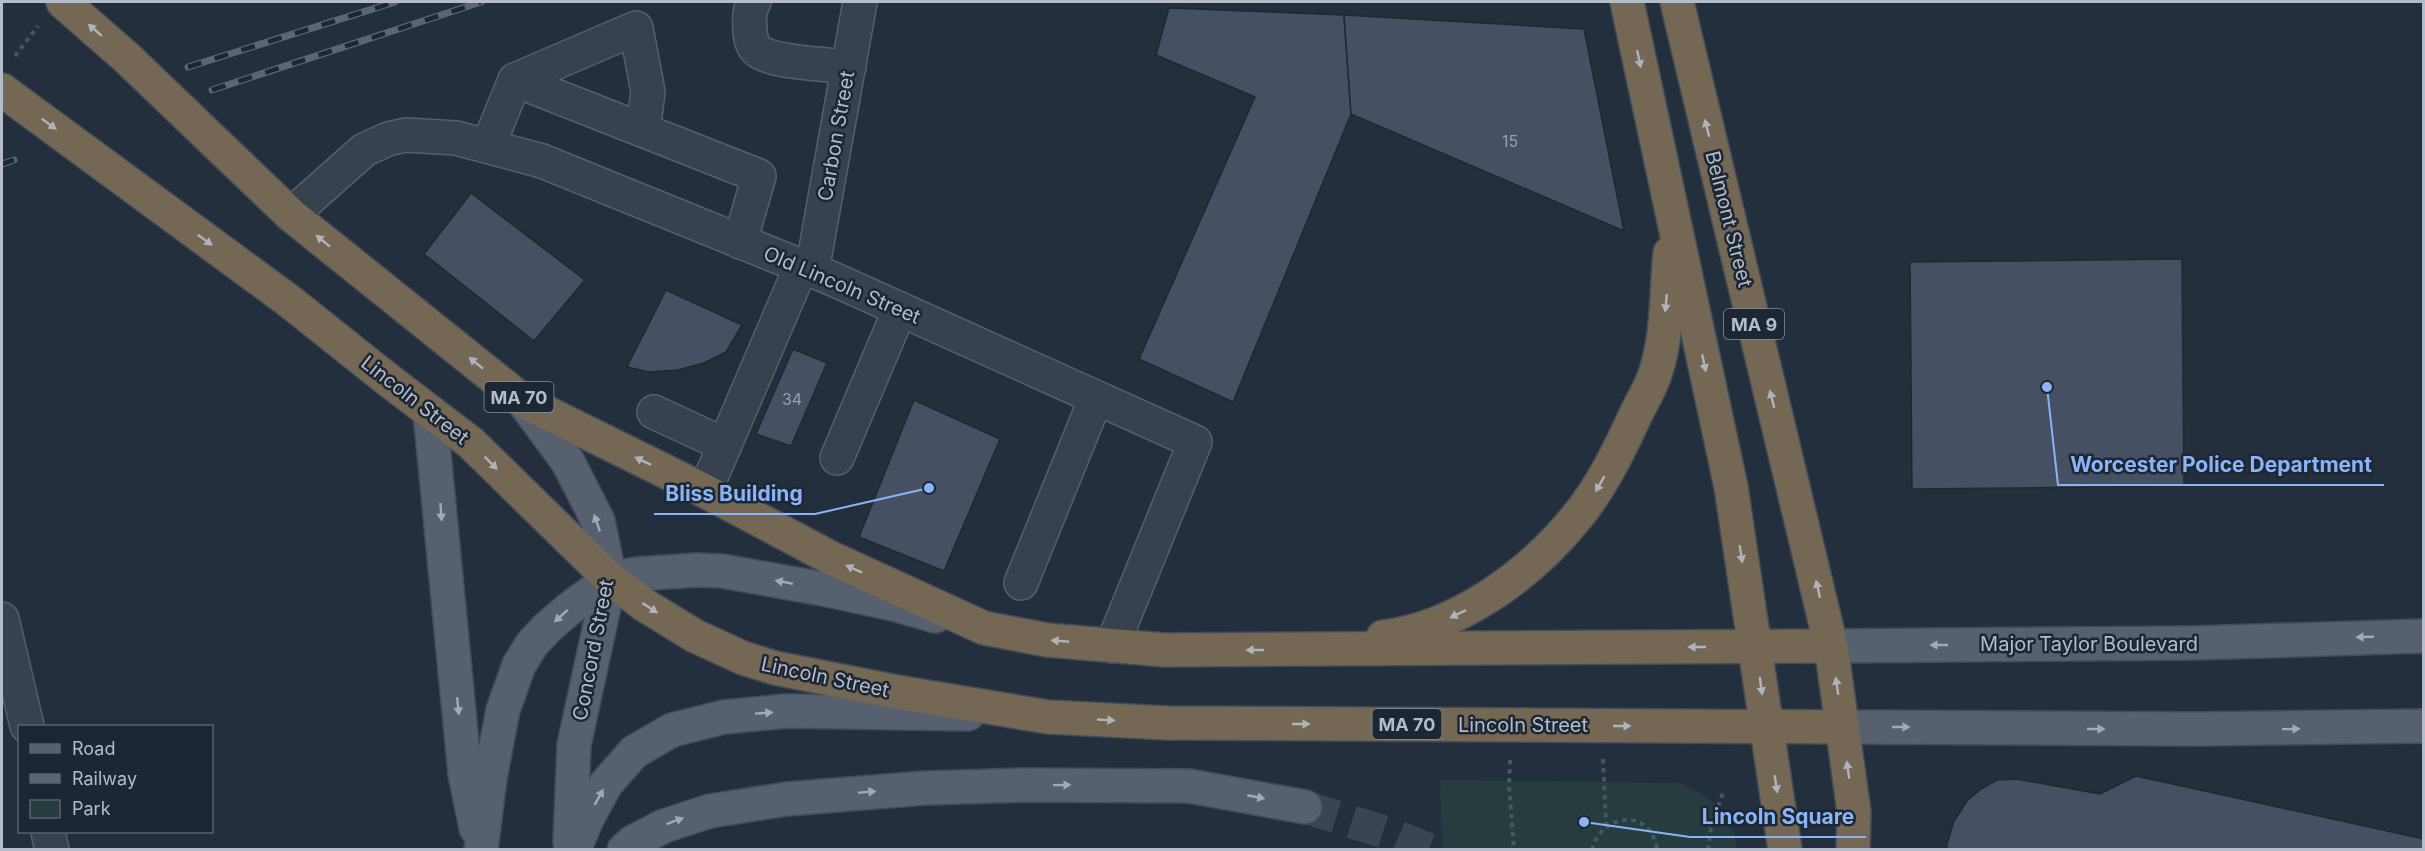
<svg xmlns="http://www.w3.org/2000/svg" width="2425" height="851" font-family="Inter,sans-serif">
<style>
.green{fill:#263c3f}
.building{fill:#455162;stroke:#1f2835;stroke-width:1.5}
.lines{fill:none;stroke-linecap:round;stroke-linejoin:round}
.major-tunnel{stroke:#3a4453;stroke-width:33;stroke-dasharray:33 16;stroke-linecap:butt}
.minor-casing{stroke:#565f6c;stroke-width:36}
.major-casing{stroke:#414a57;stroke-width:36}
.highway-casing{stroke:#434c59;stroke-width:36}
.path{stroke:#44595c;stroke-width:4;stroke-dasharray:4.5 4.5;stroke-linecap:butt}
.minor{stroke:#38414e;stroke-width:33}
.major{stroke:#56606e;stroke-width:33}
.highway{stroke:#746855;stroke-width:33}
.rail-casing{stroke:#5a6575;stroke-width:7}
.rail{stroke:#1d2633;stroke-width:4.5;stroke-dasharray:14;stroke-linecap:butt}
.oneway{fill:#aeb4bd}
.oneway2{fill:#a1aab7}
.labels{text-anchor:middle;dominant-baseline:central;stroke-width:5;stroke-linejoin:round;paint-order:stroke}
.number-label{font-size:16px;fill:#98a1af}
.shield{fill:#1d2633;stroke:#878f9c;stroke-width:1.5}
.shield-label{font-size:18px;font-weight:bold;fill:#b4bcc9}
.street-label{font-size:20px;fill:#b4bcc9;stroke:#1d2633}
.leader{fill:none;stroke:#8ab4f8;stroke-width:2}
.callout-dot{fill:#8ab4f8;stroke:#1d2633;stroke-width:2}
.callout-label{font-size:21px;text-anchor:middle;font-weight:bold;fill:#8ab4f8;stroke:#1d2633;stroke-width:5;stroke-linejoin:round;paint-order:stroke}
</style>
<rect width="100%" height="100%" fill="#242f3e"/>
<path class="green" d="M1440,780L1679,783C1711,796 1732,812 1737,849H1442Z"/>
<g class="building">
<path d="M1169,8L1344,15L1351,114L1233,402L1139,359L1255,97L1156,55Z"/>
<path d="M1344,15L1584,29L1624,231L1351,114Z"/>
<path d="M471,193L585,280L534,341L424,254Z"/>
<path d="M2182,259L2184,486L1912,489L1910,262Z"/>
<path d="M666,290L742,325L726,352L704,363L678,370L649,372L627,367Z"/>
<path d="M793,349L827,363L791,446L756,434Z"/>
<path d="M914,400L1000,439L944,571L859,537Z"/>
<path d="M2136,776L2424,839V850H1947V844L1954,821L1967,801L1981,789L1997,780L2016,779L2100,794Z"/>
</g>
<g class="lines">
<path class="major-tunnel" d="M1305,807L1388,833L1429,850"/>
<defs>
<g id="minor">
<path d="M754,2C749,10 749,19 750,29C750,36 752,45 757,50C767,62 831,65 849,67"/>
<path d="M515,80L636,28L648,92L643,130"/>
<path d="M488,146L515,80L759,176L740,242"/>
<path d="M291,215L364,150L388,139L406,135L456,138L542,161L833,279L1195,442L1112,646"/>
<path d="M812,271L860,2"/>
<path d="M654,412L725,445"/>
<path d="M837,458L900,309"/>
<path d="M705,491L801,267"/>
<path d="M1021,583L1096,398"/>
<path d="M2,619L27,726"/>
<path d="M48,832L52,850"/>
</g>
<g id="major">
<path d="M523,401L568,462L598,521L610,579L574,745L570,842"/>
<path d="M430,412L465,774L476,828"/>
<path d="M1831,646L2193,643L2424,636"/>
<path d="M1842,727L2196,729L2424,726"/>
<path d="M481,850L490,778L503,710L519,665L532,644L547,628L569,609L610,579L637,574L697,570L722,571L823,589L893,604L935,616"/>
<path d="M574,850L586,821L606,784L634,752L672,730L724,717L786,711L968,714"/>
<path d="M624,850L633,842L664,826L710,811L787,799L925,788L1023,785L1189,786L1305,807"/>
</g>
<g id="highway">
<path d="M63,2L127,58L291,215L523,401L705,491L829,557L984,628L1047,640L1165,650L1831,646"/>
<path d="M1627,2L1731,487L1785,850"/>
<path d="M1677,2L1831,646L1854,812L1853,850"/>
<path d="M2,90L289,301L387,379L471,443L610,579L646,606L695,636L743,658L775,668L897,692L1048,717L1168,723L1842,727"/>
<path d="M1383,637C1457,628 1530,575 1576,518C1601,488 1619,451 1635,416C1642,401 1652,386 1656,371C1668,334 1666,292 1670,253"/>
</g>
</defs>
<use href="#minor" class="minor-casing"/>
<use href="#major" class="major-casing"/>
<use href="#highway" class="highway-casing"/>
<g class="path">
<path d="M15,56L38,26"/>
<path d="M1603,759L1606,825"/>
<path d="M1510,760L1509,785L1514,850"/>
<path d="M1592,850C1601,812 1652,808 1657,850"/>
<path d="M1708,850L1711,828L1724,789"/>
</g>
<use href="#minor" class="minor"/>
<use href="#major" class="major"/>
<use href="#highway" class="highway"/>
<defs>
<g id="rail">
<path d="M188,67L395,2"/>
<path d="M212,90L481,2"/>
<path d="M2,164L14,160"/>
</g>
</defs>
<use href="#rail" class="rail-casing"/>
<use href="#rail" class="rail"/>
</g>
<defs><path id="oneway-solid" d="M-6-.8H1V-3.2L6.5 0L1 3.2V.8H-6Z" transform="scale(1.5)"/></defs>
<g class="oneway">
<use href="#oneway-solid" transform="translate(95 30) rotate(-139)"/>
<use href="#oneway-solid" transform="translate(1639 59) rotate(78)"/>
<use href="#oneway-solid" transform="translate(49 124) rotate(36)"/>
<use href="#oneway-solid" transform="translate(1707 128) rotate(-104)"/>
<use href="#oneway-solid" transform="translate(205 240) rotate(36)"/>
<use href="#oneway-solid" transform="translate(323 241) rotate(-141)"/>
<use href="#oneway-solid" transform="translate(1666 303) rotate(95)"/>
<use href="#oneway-solid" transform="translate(476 363) rotate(-141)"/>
<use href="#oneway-solid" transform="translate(1704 363) rotate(78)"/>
<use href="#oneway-solid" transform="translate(1772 399) rotate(-104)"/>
<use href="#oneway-solid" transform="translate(643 461) rotate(-154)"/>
<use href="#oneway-solid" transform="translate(491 463) rotate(45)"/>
<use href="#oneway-solid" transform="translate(1600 484) rotate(120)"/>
<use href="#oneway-solid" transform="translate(1741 554) rotate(81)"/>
<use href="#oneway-solid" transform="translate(854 569) rotate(-156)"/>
<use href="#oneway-solid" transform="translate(1818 589) rotate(-103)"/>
<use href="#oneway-solid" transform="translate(650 608) rotate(33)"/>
<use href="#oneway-solid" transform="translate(1458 614) rotate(154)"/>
<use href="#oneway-solid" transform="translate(1060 641) rotate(-175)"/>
<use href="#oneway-solid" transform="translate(1697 647) rotate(180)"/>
<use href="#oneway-solid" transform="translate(1255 650) rotate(180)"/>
<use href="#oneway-solid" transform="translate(1761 686) rotate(82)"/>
<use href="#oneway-solid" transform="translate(1837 686) rotate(-98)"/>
<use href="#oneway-solid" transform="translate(1106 720) rotate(3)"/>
<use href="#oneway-solid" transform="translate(1301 724)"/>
<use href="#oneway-solid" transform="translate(1622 726)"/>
<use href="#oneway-solid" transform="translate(1848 770) rotate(-98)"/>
<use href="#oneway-solid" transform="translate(1776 784) rotate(81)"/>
</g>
<g class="oneway2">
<use href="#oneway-solid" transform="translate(441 512) rotate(86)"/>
<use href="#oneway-solid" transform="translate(597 523) rotate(-109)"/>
<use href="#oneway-solid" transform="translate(784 582) rotate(-169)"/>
<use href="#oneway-solid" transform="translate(561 616) rotate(138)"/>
<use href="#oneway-solid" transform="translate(2365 637) rotate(178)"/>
<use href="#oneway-solid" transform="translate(1939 645) rotate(180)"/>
<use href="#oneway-solid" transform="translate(458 706) rotate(84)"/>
<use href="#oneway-solid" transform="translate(764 713) rotate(-4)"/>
<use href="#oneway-solid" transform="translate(1901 727)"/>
<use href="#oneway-solid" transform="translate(2096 729)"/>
<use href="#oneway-solid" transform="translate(2291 729) rotate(-1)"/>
<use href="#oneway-solid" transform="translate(1062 785) rotate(-1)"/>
<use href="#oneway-solid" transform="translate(867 792) rotate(-4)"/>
<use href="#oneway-solid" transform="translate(599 797) rotate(-61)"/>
<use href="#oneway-solid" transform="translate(1256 797) rotate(11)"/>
<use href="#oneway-solid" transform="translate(675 821) rotate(-21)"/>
</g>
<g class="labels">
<g class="number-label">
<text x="1510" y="141">15</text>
<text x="792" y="399">34</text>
</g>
<g class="shield">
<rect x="1724" y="309" width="60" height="30" rx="4.5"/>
<rect x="484.5" y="382" width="69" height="30" rx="4.5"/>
<rect x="1372.5" y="709" width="69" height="30" rx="4.5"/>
</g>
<g class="shield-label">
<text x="1754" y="324">MA 9</text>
<text x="519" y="397">MA 70</text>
<text x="1407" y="724">MA 70</text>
</g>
<g class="street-label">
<text transform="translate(836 136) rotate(-80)">Carbon Street</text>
<text transform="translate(1729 219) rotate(76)">Belmont Street</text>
<text transform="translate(842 285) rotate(23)">Old Lincoln Street</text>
<text transform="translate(415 400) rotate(38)">Lincoln Street</text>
<text x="2089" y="644">Major Taylor Boulevard</text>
<text transform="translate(593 650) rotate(-79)">Concord Street</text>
<text transform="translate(825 677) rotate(12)">Lincoln Street</text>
<text x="1523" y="725">Lincoln Street</text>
</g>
</g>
<path class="leader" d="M2047 387L2058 485H2384M929 488L815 514H654M1584 822L1690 837H1866"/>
<g class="callout-dot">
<circle cx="2047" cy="387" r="6"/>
<circle cx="929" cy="488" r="6"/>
<circle cx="1584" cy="822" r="6"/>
</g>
<g class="callout-label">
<text x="2221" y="472">Worcester Police Department</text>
<text x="734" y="501">Bliss Building</text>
<text x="1778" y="824">Lincoln Square</text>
</g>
<rect width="2425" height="851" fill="none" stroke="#b4bcc9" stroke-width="6"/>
<rect x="18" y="725" width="195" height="108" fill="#1d2633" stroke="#59626f" stroke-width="1.5"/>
<rect x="30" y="744" width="30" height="9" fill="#56606e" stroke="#59626f" stroke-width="1.5"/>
<text x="72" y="755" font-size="18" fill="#b4bcc9">Road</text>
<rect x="30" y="774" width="30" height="9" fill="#5a6575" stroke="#59626f" stroke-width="1.5"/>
<text x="72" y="785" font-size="18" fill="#b4bcc9">Railway</text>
<rect x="30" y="800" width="30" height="18" fill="#263c3f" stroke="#59626f" stroke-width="1.5"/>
<text x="72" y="815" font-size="18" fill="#b4bcc9">Park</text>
</svg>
